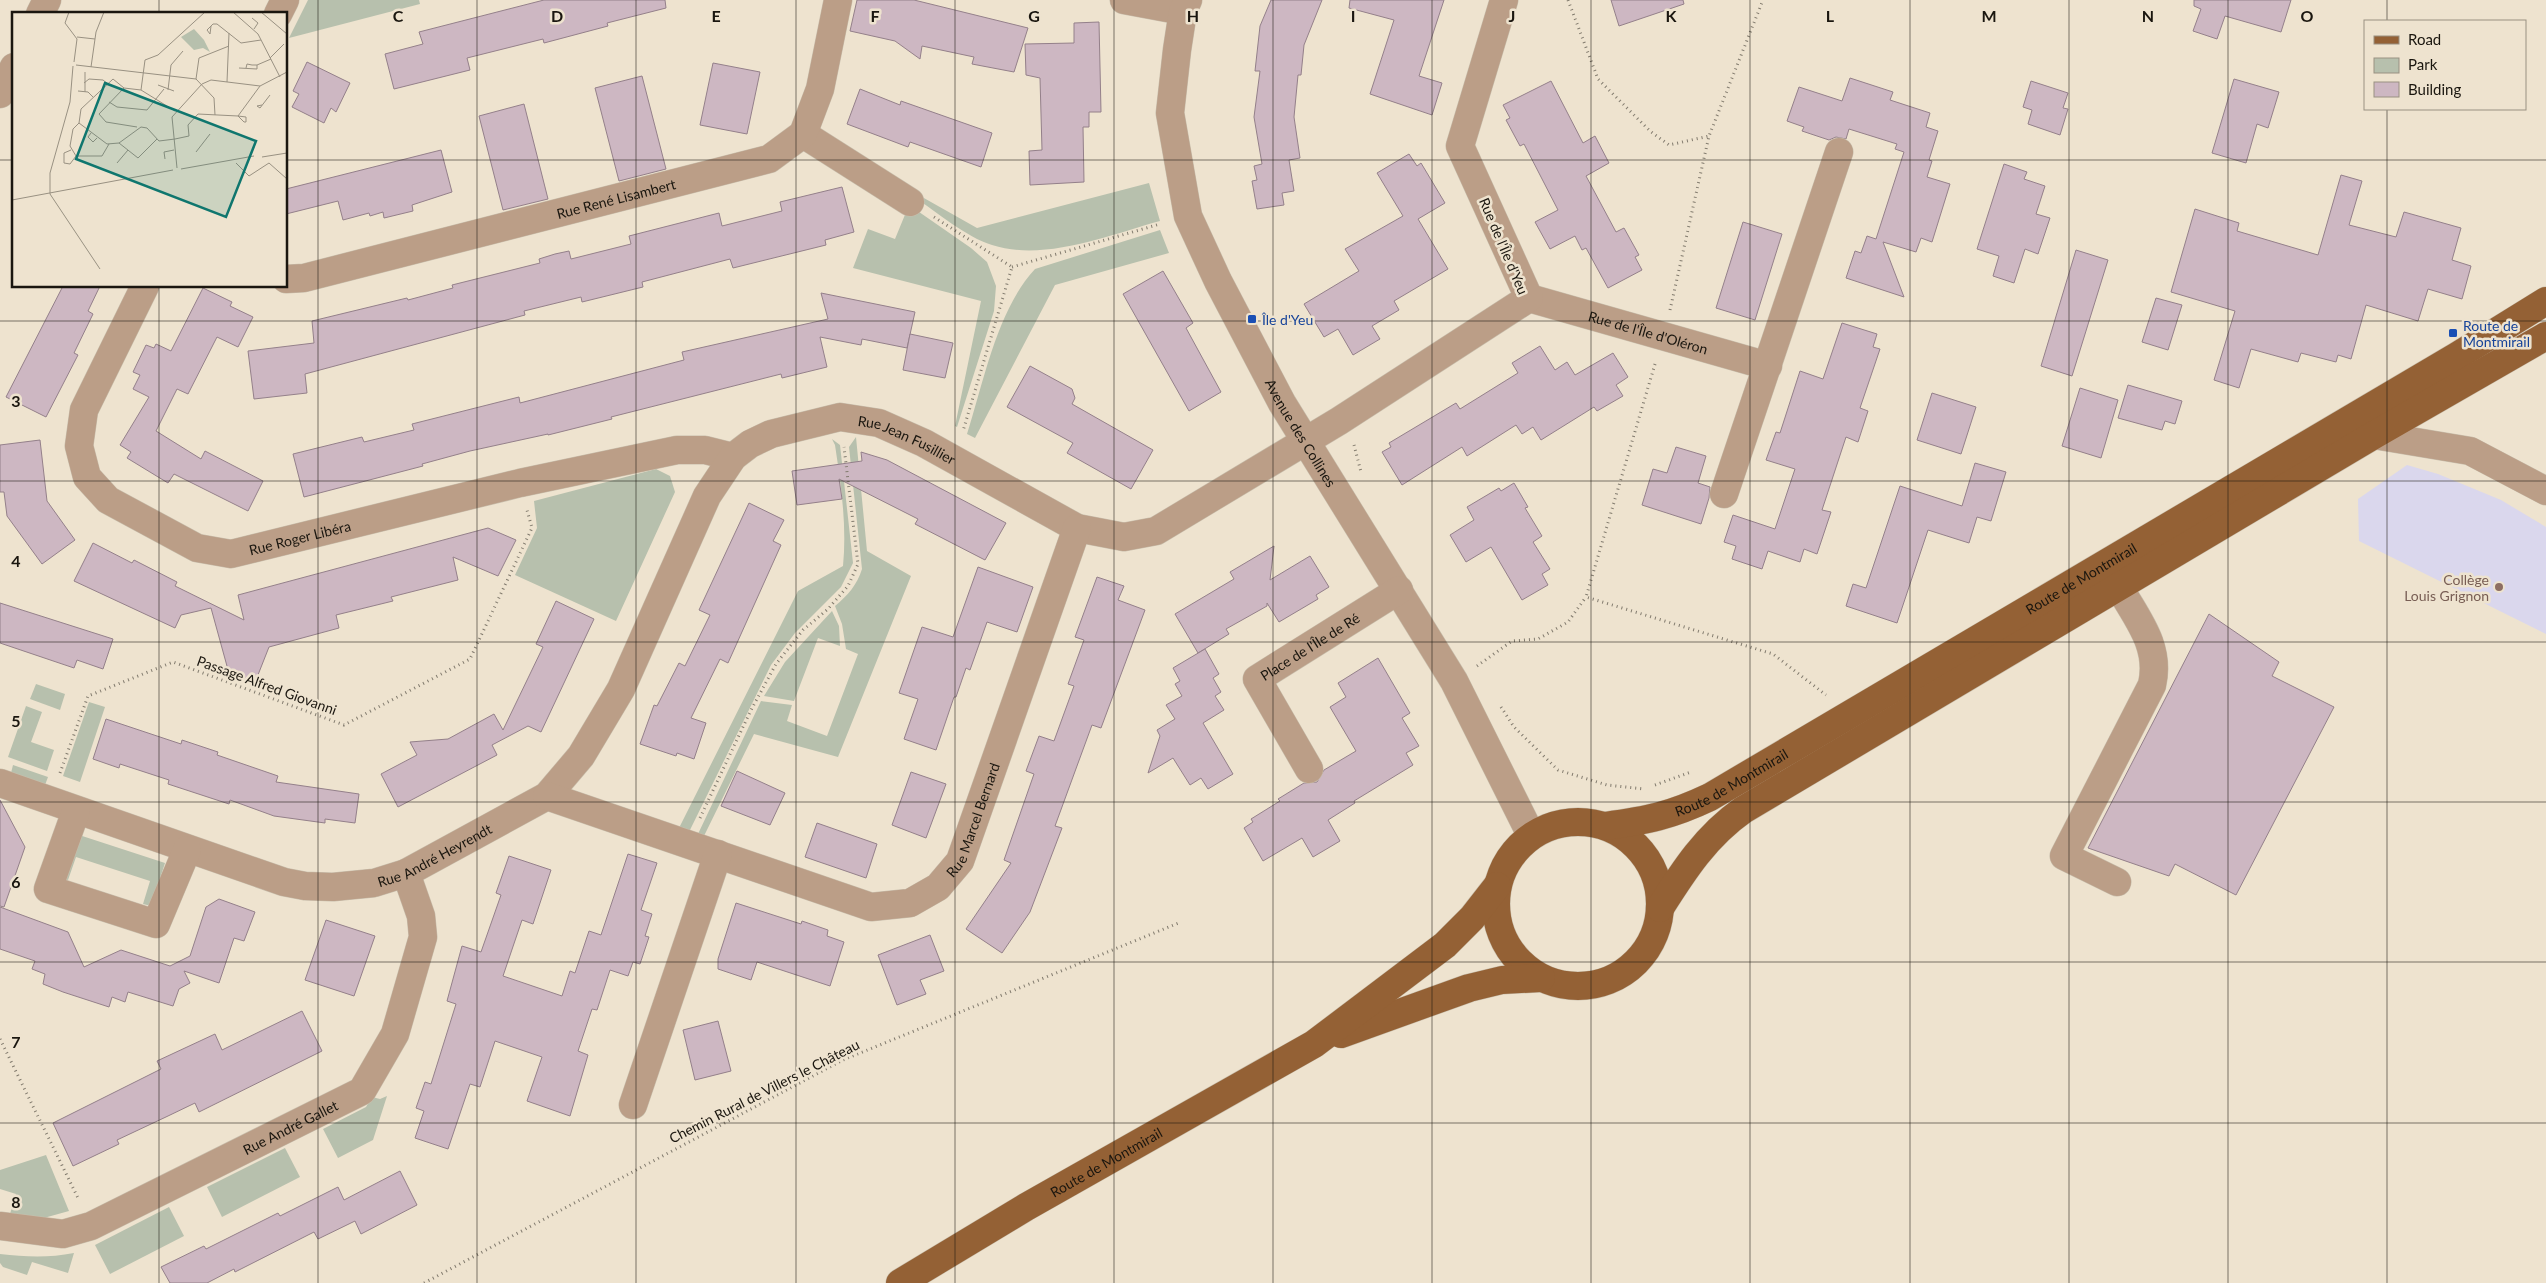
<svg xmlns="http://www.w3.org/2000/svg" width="2546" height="1283" font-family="Lato,sans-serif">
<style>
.education{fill:#dad7ed}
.green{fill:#b7c0ad}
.building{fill:#cdb7c2;stroke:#94808a}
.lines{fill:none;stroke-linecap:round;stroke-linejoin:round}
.minor-casing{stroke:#c8beac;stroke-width:29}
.major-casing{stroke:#c8beac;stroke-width:29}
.path{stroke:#827b6e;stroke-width:3;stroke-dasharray:1 4;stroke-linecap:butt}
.minor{stroke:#bb9e87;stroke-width:28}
.major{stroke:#946135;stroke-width:28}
.grid{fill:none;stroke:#1a160f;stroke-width:1;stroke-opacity:0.55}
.transit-dot{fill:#1a4fb4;stroke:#eee3cf;stroke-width:2}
.education-dot{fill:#8d6e63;stroke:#eee3cf;stroke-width:2}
.labels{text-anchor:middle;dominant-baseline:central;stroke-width:5;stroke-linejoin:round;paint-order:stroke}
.street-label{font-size:14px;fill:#1a160f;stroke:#eee3cf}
.transit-label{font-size:14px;fill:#164399;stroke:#eee3cf;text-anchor:start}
.education-label{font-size:14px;fill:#785e54;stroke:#eee3cf;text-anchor:end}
.inset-road{fill:none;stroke:#999182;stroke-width:1}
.view{fill:#0f766e;fill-opacity:0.15;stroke:#0f766e;stroke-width:2.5}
.inset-edge{fill:none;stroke:#1a160f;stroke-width:2.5}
.grid-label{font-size:16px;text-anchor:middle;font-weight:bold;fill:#1a160f;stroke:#eee3cf;stroke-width:5;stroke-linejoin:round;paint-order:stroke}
</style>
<rect width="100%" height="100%" fill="#eee3cf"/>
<path class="education" d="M2407,465L2438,474L2501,500L2546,527V634L2359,541L2358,499Z"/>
<g class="green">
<path d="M308,0H419L420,4L289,38Z"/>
<path d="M1149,183L1160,221C1109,235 1044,262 992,245C966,237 937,212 914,197L915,193L977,228Z"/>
<path d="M909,205L971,248L987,262L996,286L994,311L957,427L955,426L981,301L853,268L868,229L895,239Z"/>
<path d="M1160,230L1169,253L1055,285L975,438L967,434C984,381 997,310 1035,269Z"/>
<path d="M856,437L867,551L911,576L838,757L754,734L704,836L698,834L761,701L792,705L787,721L827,736L858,654L846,649L842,624L835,606C848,595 857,585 862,569L849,447Z"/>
<path d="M832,439L840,445L853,563L841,587L795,633L771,665L689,832L679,828L798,591L843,566C847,525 841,485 835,445Z"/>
<path d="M656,469L670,476L675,492L616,621L515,575L537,528L534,501Z"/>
<path d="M832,611L839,626L840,646L818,638L794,701L764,696L785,662Z"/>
<path d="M36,684L65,694L60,710L30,699Z"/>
<path d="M89,702L105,707L80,782L63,776Z"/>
<path d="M26,706L42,712L31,742L54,750L47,771L8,757Z"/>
<path d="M13,765L48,777L45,785L11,773Z"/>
<path d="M73,833L165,863L151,906L143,904L150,881L76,857L68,880L58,877Z"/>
<path d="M387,1096L373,1140L338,1158L323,1129L366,1107L372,1097L380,1099Z"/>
<path d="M285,1148L300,1177L222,1217L207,1187Z"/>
<path d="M46,1155L69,1211L33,1221L10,1214L16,1194L0,1189V1170Z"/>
<path d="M169,1207L184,1236L110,1274L95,1245Z"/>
<path d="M74,1253L68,1273L32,1262L27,1275L3,1267L0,1263V1254C26,1257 49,1258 74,1253Z"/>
</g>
<g class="building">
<path d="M544,0H665L666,8L607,23L608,26L544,43L543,39L467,58L470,70L394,89L385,54L423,44L419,32Z"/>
<path d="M857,0H914L1028,28L1014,72L972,64L974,57L922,46L920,59L895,41L850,31Z"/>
<path d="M1271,0H1322L1304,45L1301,75H1298L1294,117L1300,158L1289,160L1294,191L1282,193L1284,205L1257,209L1252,181L1257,180L1254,166L1262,164L1254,117L1260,71H1255L1260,26Z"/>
<path d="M1350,0H1444L1419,76L1442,83L1432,115L1370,94L1394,20L1349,8Z"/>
<path d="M1611,0H1683L1684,4L1619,26Z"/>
<path d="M2194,0H2291L2281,32L2225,16L2217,39L2193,31L2201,9L2194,6Z"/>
<path d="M1099,22L1101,112H1089V127H1083L1084,182L1030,185L1029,151L1042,150L1040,78L1026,75L1025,44L1074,43V23Z"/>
<path d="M307,62L350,83L336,112L331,108L324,123L292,107L299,94L293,91Z"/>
<path d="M713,63L760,72L747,134L700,125Z"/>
<path d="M642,76L666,169L619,181L595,88Z"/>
<path d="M1850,78L1893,92L1890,100L1930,113L1926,127L1938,131L1929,160L1932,161L1927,177L1950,184L1932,242L1921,238L1916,252L1883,242L1904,297L1846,278L1855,251L1861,253L1867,236L1876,239L1904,152L1895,149L1897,144L1849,129L1846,139L1836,137L1829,140L1802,131L1804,127L1787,121L1799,87L1842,101Z"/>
<path d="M2234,79L2279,92L2268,128L2257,124L2246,163L2212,153Z"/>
<path d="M1551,81L1583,143L1595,136L1609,163L1586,176L1616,232L1624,228L1639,255L1635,257L1642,270L1608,288L1586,248L1582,250L1575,236L1550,249L1535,222L1558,210L1524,144L1520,146L1506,120L1510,118L1503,105Z"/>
<path d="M2031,81L2068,93L2063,108L2068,109L2060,135L2028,124L2032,110L2023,107Z"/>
<path d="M860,89L900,105L901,101L992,133L981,167L910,142L908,147L847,124Z"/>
<path d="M524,104L548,199L503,210L479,116Z"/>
<path d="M441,150L452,192L412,205L413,211L384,218L383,212L370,216L369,213L343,220L338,201L286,214V189Z"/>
<path d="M1409,154L1417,166L1421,163L1445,203L1418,219L1448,269L1394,301L1399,310L1372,326L1380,339L1353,355L1338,329L1324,337L1304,304L1359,271L1345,249L1403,216L1377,173Z"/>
<path d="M2004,164L2027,172L2024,179L2045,186L2036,214L2050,218L2038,254L2025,249L2014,283L1993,276L1999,256L1977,249Z"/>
<path d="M2341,175L2362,181L2349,225L2396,237L2404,212L2461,228L2452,260L2471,266L2462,299L2428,289L2418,321L2366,305L2351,359L2338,355L2336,362L2301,353L2298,362L2251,349L2239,388L2214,380L2235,311L2171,292L2195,209L2239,223L2237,231L2318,255Z"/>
<path d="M842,187L854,232L825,240L826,245L733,268L730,259L642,282L643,287L582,302L581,297L524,311L525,315L305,374L307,393L254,399L248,351L314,343L312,321L407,298L408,300L453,288L452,285L540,263L539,259L555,254L569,251L571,259L631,244L629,236L719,213L722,226L782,211L780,202Z"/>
<path d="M1743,222L1782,234L1755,320L1716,308Z"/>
<path d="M2076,250L2108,260L2072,376L2041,366Z"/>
<path d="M1163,271L1193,323L1186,328L1221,392L1189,411L1123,294Z"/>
<path d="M63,286H100L88,311L93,314L74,353L78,355L46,417L6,397Z"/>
<path d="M203,288L232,302L230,306L253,317L238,347L217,337L188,394L177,389L156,431L201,459L205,451L263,481L248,511L174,474L168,483L127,458L131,452L120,445L149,397L133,389L140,375L133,372L146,345L154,348L156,344L171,351Z"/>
<path d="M821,293L915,312L907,348L862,339L861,345L820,337L827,367L782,378L781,374L611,417L612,419L548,435V434L470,451L422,464L423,466L304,497L293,454L362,437L364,442L414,430L412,424L519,397L520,403L684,360L682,352L828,319Z"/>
<path d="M2156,298L2182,305L2168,350L2142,342Z"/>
<path d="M1842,323L1877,334L1873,347L1880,349L1860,408L1868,411L1858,442L1846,437L1822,510L1831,512L1817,554L1804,549L1800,562L1768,551L1762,569L1732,559L1736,546L1724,542L1733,515L1775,529L1795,469L1766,460L1776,432L1780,433L1800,371L1823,379Z"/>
<path d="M910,334L953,343L945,378L903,370Z"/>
<path d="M1540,346L1555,370L1567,362L1575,375L1613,353L1628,377L1616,385L1623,396L1597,411L1594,407L1541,440L1533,427L1522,434L1516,425L1467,456L1462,447L1402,485L1382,452L1391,447L1389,443L1456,403L1460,409L1518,373L1512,363Z"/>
<path d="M1030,366L1072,389L1075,398L1072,404L1153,450L1131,489L1067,453L1073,443L1007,407Z"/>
<path d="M2128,385L2182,401L2175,424L2165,421L2162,430L2118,418Z"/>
<path d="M2080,388L2118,400L2101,458L2062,446Z"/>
<path d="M1932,393L1976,407L1961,454L1917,440Z"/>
<path d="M40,440L47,501L75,540L42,564L7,516L4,492H0V445Z"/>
<path d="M1676,447L1706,456L1698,483L1710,487L1709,498L1701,524L1642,505L1653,469L1667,473Z"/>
<path d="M861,452L887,460L1006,523L985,560L915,524L918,519L839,479L842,499L797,505L792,471L862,461Z"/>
<path d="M1975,463L2006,472L1991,521L1977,517L1969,543L1928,530L1897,623L1846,606L1853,584L1866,588L1900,486L1962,506Z"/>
<path d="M1514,483L1528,507L1525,508L1542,536L1533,542L1550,569L1542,574L1548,585L1522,600L1491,547L1466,562L1450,535L1474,520L1467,507L1499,488L1501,491Z"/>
<path d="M749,503L784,520L773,541L781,545L728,663L720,659L691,718L706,723L694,759L677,753L676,756L640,744L654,705L657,706L679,663L685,666L710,615L699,610Z"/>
<path d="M488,528L516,540L498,576L453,557L458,580L391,597L393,601L336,615L339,628L269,647L254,685L230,677L211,608L181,615L175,628L74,581L93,543L132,563L134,560L177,582L175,586L244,620L238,595Z"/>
<path d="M1274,546L1270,580L1310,556L1329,587L1316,595L1318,599L1279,622L1267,603V606L1226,629L1229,634L1198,653L1175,614L1234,579L1230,572Z"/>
<path d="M978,567L1033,587L1017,632L987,622L970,670L966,668L956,697H954L936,750L904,739L918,699L899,693L922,627L953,637Z"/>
<path d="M1097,577L1124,586L1118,600L1145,610L1101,728L1092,725L1055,826L1062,828L1030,912L1002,953L966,929L1011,863L1004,860L1034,774L1026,771L1039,736L1054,741L1074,686L1068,684L1084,640L1075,637Z"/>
<path d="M556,601L594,619L541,732L528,726L492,745L497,755L398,807L381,774L417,755L410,742L448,739L494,714L503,730L543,647L536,644Z"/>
<path d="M0,603L113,639L103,669L77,660L74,668L0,643Z"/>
<path d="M2209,614L2279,662L2272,676L2334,707L2236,895L2175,864L2169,876L2088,848Z"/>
<path d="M1205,649L1219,674L1213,678L1221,692L1215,696L1224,710L1203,723L1233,774L1208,789L1201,778L1190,785L1173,758L1148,773L1160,736L1157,730L1175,719L1166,705L1182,696L1175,684L1180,681L1173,668Z"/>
<path d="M1378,658L1410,713L1402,718L1419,746L1406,753L1413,765L1354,801L1355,803L1328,820L1340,841L1313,857L1302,838L1263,861L1244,828L1253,822L1251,819L1280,801L1278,799L1304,783L1317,782L1324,770L1356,751L1330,707L1346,697L1338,683Z"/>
<path d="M106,719L181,744L182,740L218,752L217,755L278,776L276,782L359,794L355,823L325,819V823L274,816L230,800L229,804L168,784L169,780L120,764L119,768L93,759Z"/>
<path d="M737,771L785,793L770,825L721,806Z"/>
<path d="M911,772L946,784L926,838L892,825Z"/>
<path d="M0,800L25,847L4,907L0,906Z"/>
<path d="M817,823L877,844L866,878L805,857Z"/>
<path d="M628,854L657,863L641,910L652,914L645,936L649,937L640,964L633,962L628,976L610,970L597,1010L592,1009L578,1051L588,1055L570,1116L527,1101L542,1057L495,1041L480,1087L470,1084L448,1149L415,1138L424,1111L416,1108L425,1082L431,1084L456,1004L447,1001L462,946L481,952L501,895L496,893L509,856L551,870L533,924L522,920L503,976L562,996L570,971L575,973L589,931L601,935Z"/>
<path d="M219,899L255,912L244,941L234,938L219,983L184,971L190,983L179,989L173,1006L128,992L125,1002L112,997L109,1007L63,992L43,984L45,974L32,969L35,961L0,949V907L68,932L84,967L121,950L170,966L190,956L206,907Z"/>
<path d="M736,903L801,924L802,921L828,930L827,936L844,942L830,986L757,962L751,980L718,969V959Z"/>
<path d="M326,920L375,936L354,996L305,980Z"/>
<path d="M930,935L944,971L920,980L926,994L897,1005L878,955Z"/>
<path d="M302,1011L322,1051L199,1112L195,1103L168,1116L117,1140L119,1144L73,1166L53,1123L161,1069L157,1061L215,1034L222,1050Z"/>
<path d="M718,1021L731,1071L695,1080L683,1030Z"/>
<path d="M400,1171L417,1205L361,1234L355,1221L318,1239L314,1232L235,1272L234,1269L207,1283H170L161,1267L204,1246L206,1249L278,1213L280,1216L338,1187L344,1200Z"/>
</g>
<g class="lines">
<defs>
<g id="minor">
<path d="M1124,0L1183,11"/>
<path id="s1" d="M1188,0L1183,11L1177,50L1170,113L1188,216L1218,281L1282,403L1454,681L1531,835"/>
<path d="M40,14L47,0"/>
<path d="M278,14L285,0"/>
<path d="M0,94L14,67"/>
<path d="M803,134L910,202"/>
<path id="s2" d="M286,279L304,278L769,159L803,134L820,89L838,0"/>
<path id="s3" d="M145,286L84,410L79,446L87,477L108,500L197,548L231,554L520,483L677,450H705L733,457"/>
<path id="s4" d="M1529,298L1768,366"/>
<path d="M2374,435L2470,451L2546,491"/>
<path d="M1724,494L1839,152"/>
<path id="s5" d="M1309,769L1257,679L1399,590"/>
<path id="s6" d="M0,783L284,882L305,886L333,887L374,883L406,873L547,796L581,756L621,689L707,496L733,457L750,444L771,434L840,417L879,423L924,443L1077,528L1124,537L1156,531L1339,421L1529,298L1460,146L1504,0"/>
<path id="s7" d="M547,796L871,907L910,903L938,887L960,861L1077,528"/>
<path d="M76,811L48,889L156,924L187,850"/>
<path d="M2117,882L2064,856L2152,685C2161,646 2137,619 2119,587"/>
<path d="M633,1105L718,854"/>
<path id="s8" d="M0,1226L63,1234L91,1226L362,1091L395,1034L423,937L421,916L406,873"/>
</g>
<g id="major">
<circle cx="1578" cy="904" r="82"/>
<path id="s9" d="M1605,826C1648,820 1670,816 1710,797L2457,356L2546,301"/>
<path d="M1660,908C1684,870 1706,836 1743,810L2374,435L2546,336"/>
<path d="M1341,1034L1469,988L1502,980L1541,978"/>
<path id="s10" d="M900,1283L1026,1207L1314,1044L1445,945L1472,918L1497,886"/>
</g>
</defs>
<use href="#minor" class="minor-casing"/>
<use href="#major" class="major-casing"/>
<g class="path">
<path d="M1568,0L1598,79L1650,131L1669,145L1709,136"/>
<path d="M934,217L1012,267L963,431"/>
<path d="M1012,267L1160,224"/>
<path d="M1670,310L1709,136L1763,0"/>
<path d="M1655,364L1586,597L1773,654L1826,695"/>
<path d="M1354,445L1361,472"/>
<path d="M1477,666L1512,641L1538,639L1568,622L1586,597"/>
<path d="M1501,707L1514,727L1558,770L1607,785L1644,789"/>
<path d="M60,773L88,696L173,662L344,725L470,659L532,528L527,510"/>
<path d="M1655,785L1691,772"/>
<path d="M700,818L751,710L776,664L803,630L828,609L848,586L858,564L844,447"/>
<path d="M0,1039L79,1200"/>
<path d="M424,1283L843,1060L1181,922"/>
</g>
<use href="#minor" class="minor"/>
<use href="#major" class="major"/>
</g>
<path class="grid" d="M159,0V14M318,0V1283M477,0V1283M636,0V1283M796,0V1283M955,0V1283M1114,0V1283M1273,0V1283M1432,0V1283M1591,0V1283M1750,0V1283M1910,0V1283M2069,0V1283M2228,0V1283M2387,0V21M2387,109V1283M0,160H14M286,160H2546M159,286V1283M0,321H2546M0,481H2546M0,642H2546M0,802H2546M0,962H2546M0,1123H2546"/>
<g class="transit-dot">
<rect x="1247" y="314" width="10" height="10" rx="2.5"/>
<rect x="2448" y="328" width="10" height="10" rx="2.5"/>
</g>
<circle class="education-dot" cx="2499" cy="587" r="5"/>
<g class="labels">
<g class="street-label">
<text stroke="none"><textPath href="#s2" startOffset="340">Rue René Lisambert</textPath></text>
<text transform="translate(1504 246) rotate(67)">Rue de l'Île d'Yeu</text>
<text stroke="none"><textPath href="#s4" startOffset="124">Rue de l'Île d'Oléron</textPath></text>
<text stroke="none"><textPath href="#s1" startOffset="464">Avenue des Collines</textPath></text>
<text stroke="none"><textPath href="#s6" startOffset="1161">Rue Jean Fusillier</textPath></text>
<text stroke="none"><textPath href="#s3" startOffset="444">Rue Roger Libéra</textPath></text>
<text stroke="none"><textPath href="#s9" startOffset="540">Route de Montmirail</textPath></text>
<text stroke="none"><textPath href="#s5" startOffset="166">Place de l'Île de Ré</textPath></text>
<text transform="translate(267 685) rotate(20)">Passage Alfred Giovanni</text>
<text stroke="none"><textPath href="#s9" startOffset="135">Route de Montmirail</textPath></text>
<text stroke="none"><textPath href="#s7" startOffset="491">Rue Marcel Bernard</textPath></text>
<text stroke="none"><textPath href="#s6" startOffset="458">Rue André Heyrendt</textPath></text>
<text transform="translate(764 1091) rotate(-27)">Chemin Rural de Villers le Château</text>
<text stroke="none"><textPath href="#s8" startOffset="315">Rue André Gallet</textPath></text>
<text stroke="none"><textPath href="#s10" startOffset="239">Route de Montmirail</textPath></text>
</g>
<g class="transit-label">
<text x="1262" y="319">Île d'Yeu</text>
<text x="2463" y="325">Route de<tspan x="2463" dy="16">Montmirail</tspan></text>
</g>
<g class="education-label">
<text x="2489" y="579">Collège<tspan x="2489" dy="16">Louis Grignon</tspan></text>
</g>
</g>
<g transform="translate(12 12)">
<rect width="275" height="275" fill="#eee3cf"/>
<path d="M182,17L192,28L198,40L191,36L182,38L169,25Z" fill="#b7c0ad"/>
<path class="inset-road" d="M57,0L53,11L65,27L62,50M193,0L146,43L133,48L129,78L112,76L101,67L69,97L67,111L95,132L107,131L129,115L135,116L147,129L163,127L177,124L176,113L186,102L226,104L248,74M221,0L246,22L268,65M249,0L275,22M240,6L246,11L242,17M199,14L198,22L195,18L201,12H205L229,31L249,28M65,25L83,27M258,46L272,32M64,53L184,67L202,86L203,103M245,53L259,47M61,54L58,90L38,161V182L88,257M79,55L84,20L92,0M227,56L245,57M234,56L235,52L240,53H245V57M73,60V80M184,67L187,46L217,34M215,70L217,21M72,71L77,67L91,68L96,72M146,73L162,79M112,76L87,102L94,110L125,115M129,78L163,99M156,78L159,53L171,39M66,79L76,80L81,85M97,90L105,95L135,98L152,77M250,93L245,94L248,96L258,83M226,104L234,105V110H232ZM67,111L61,117L58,134L64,144H90L97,132M79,121L76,125L81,130L85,126M107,131L126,146L145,127M59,138L52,141V151L58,152L64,144M184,140L198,122M250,145L275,141M153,147L152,140L162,138M105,151L116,138M224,151L237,164L257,151L275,167M165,156L160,105L190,72L199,68L248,74L275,60M169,157L242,144M0,188L161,158"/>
<path class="view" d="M93,71L244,129L214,205L64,147Z"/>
<rect width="275" height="275" class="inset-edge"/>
</g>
<g class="grid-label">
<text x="398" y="22">C</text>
<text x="557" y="22">D</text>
<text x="716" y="22">E</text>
<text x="875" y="22">F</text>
<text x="1034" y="22">G</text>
<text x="1193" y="22">H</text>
<text x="1353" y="22">I</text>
<text x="1512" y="22">J</text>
<text x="1671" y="22">K</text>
<text x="1830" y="22">L</text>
<text x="1989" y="22">M</text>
<text x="2148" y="22">N</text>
<text x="2307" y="22">O</text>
<text x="16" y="407">3</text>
<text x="16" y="567">4</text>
<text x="16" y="727">5</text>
<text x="16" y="888">6</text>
<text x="16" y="1048">7</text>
<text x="16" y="1208">8</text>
</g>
<rect x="2364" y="20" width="162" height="90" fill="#eee3cf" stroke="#999182"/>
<rect x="2374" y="36" width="25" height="8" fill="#946135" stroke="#999182"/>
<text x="2408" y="45" font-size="15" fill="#1a160f">Road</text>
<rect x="2374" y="58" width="25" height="15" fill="#b7c0ad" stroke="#999182"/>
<text x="2408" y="70" font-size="15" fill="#1a160f">Park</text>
<rect x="2374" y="82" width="25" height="15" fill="#cdb7c2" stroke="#999182"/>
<text x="2408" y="95" font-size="15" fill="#1a160f">Building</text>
</svg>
